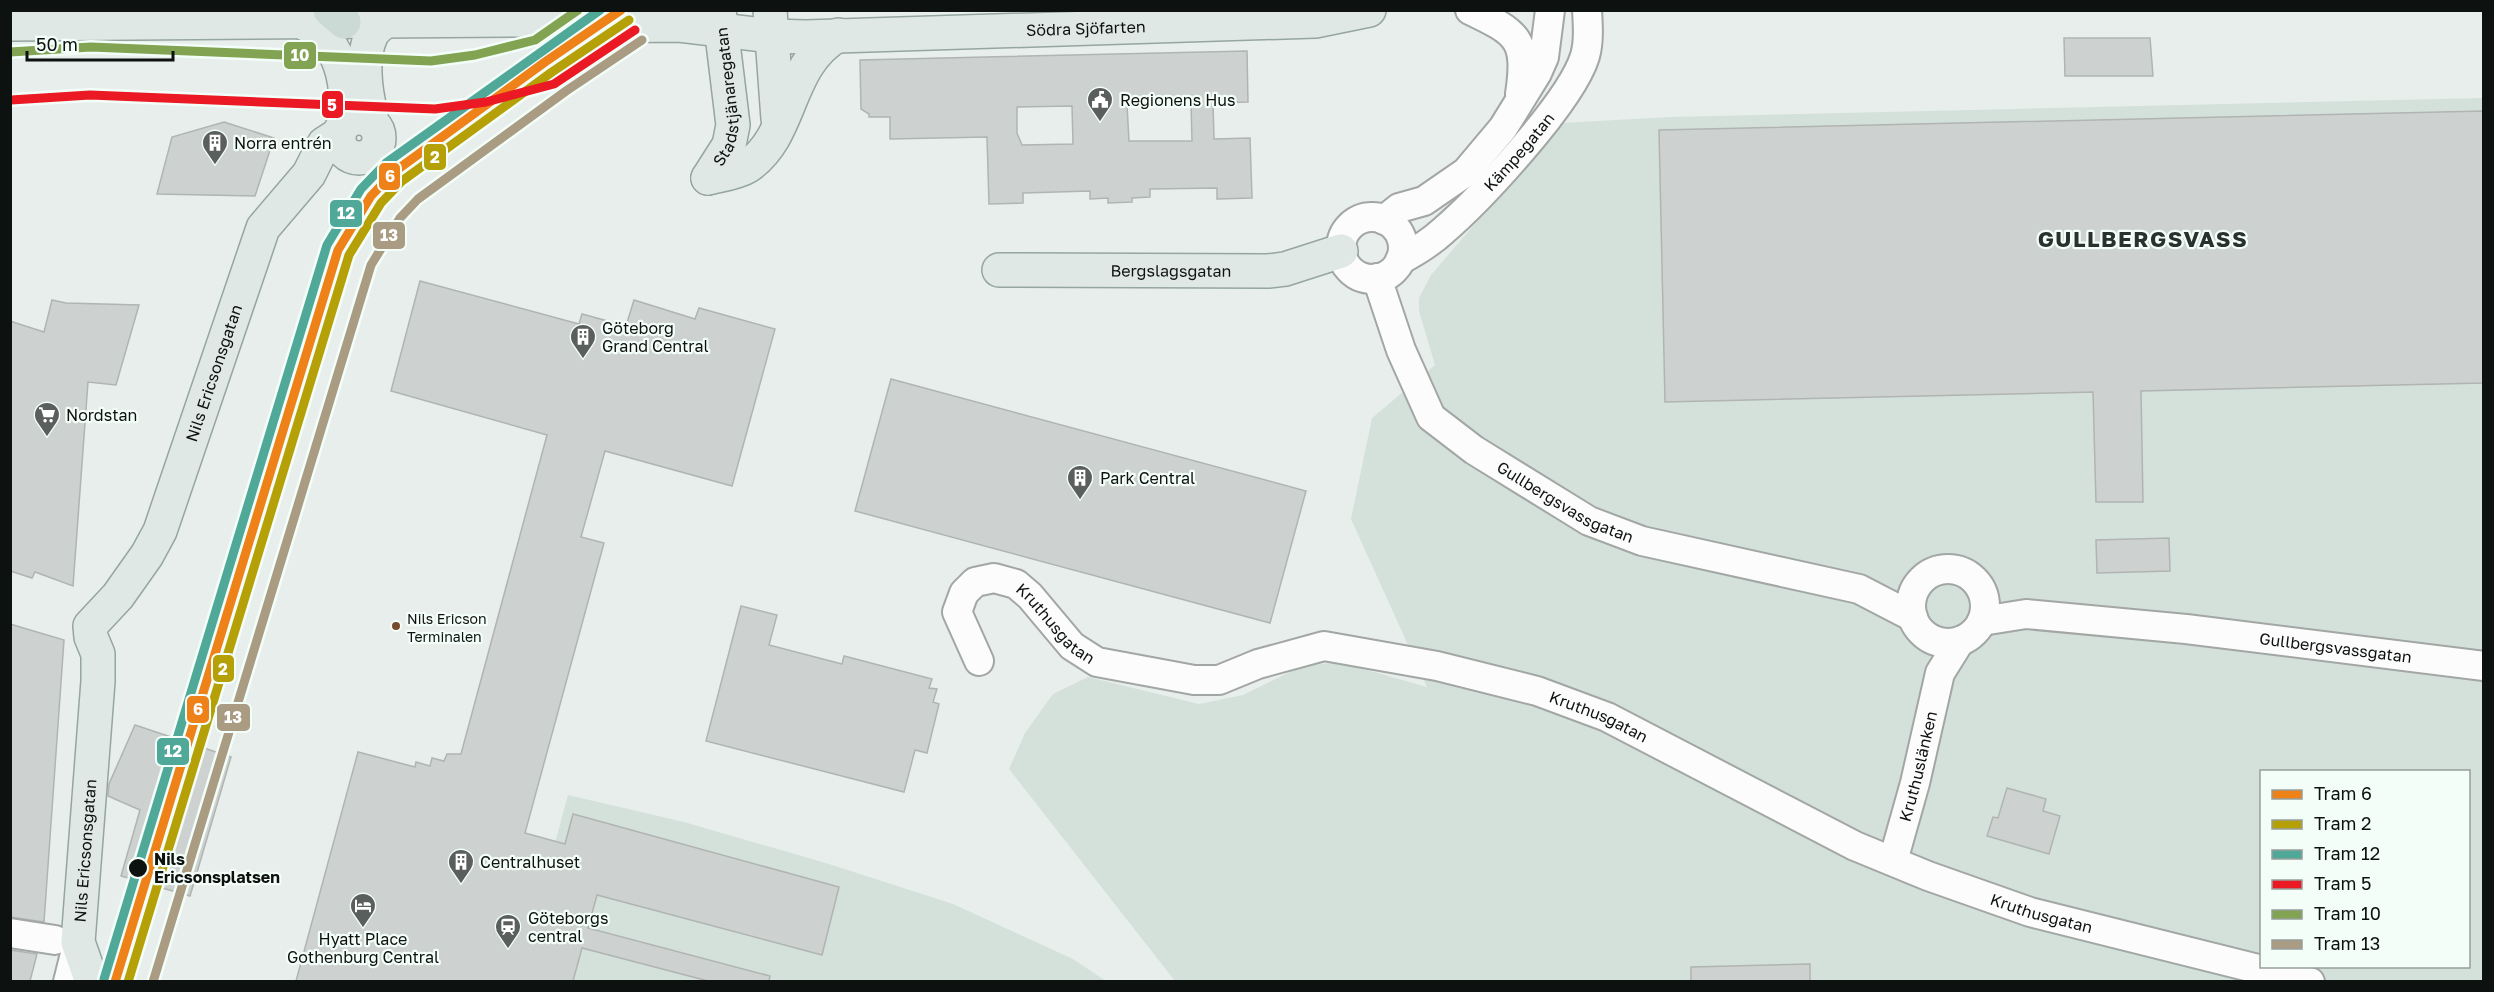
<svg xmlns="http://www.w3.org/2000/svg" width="2494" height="992" font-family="'Golos Text',sans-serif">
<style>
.built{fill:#d4e1db;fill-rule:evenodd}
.building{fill:#cdd2d0;stroke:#b0b4b2;stroke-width:1.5;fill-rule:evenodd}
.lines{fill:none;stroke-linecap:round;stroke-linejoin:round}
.minor-casing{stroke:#a2a6a4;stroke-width:32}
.major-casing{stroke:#95a5a0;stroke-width:36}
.highway-casing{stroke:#95a5a0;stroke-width:36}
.minor{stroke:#fcfcfc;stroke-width:28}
.major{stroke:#e0e8e5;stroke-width:33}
.highway{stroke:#ccdad5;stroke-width:33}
.tram-1-casing{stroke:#f3fef9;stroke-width:14}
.tram-2-casing{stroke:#f3fef9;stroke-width:14}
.tram-3-casing{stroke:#f3fef9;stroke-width:14}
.tram-4-casing{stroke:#f3fef9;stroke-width:14}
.tram-5-casing{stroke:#f3fef9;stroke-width:14}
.tram-6-casing{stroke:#f3fef9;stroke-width:14}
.tram-1{stroke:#ee8118;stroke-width:9}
.tram-2{stroke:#b5a007;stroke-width:9}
.tram-3{stroke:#50a899;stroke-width:9}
.tram-4{stroke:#eb1923;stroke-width:9}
.tram-5{stroke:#82a352;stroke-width:9}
.tram-6{stroke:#aa9b83;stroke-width:9}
.bus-dot{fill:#7a4b2a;stroke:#f3fef9;stroke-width:2}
.stop-dot{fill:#0d110f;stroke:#f3fef9;stroke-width:2}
.labels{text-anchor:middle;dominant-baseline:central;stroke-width:4.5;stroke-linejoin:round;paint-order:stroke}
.bus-label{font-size:14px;fill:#0d110f;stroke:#f3fef9;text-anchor:start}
.street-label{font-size:16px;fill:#0d110f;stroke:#f3fef9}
.poi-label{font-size:16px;fill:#0d110f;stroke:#f3fef9;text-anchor:start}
.stop-label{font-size:16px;font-weight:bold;fill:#0d110f;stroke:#f3fef9;text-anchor:start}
.district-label{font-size:22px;font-weight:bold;letter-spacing:1.5px;fill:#29312e;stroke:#f3fef9}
.line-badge{stroke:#f3fef9;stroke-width:2}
.badge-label{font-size:16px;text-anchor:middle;font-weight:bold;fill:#fff}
</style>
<rect width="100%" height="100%" fill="#e8eeeb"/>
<g class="built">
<path d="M2483,98V981H1175L1009,769L1025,733L1053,694L1088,677L1199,704L1243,695L1302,666L1339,662L1427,687L1351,519L1372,418L1435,365L1419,311V298L1431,275L1561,123L1670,117ZM2262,772H2468V966H2262Z"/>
<path d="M568,795L684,822L829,864L953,904L1073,959L1106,981L517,982Z"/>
</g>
<g class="building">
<path d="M2064,38H2150L2153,76H2065Z"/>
<path d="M1247,51L1248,102L1213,103L1214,139L1250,138L1252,198L1217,199V188L1150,189V197L1132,198V202L1108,203V198L1090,199V191L1023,193V203L989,204L987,137L890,139V117H869V114L861,109L860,60ZM1191,103L1192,141H1129L1127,105ZM1072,106L1073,144L1022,145L1017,133V107Z"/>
<path d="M2484,111V383L2141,391L2143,502H2096L2093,392L1665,402L1659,130Z"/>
<path d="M224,122L274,138L255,196L157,194L172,137Z"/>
<path d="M420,281L579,324L582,314L626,326L634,300L695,319L699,308L775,329L732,486L605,451L581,537L604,543L525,833L565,844L573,814L839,887L822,955L597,895L588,928L770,976L769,981H708L582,948L573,981H296L358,752L415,767L416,762L430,766L432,758L444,761L447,754H461L547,435L391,391Z"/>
<path d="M52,300L66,303L139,305L116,385L88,382L73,586L35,572L32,578L10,571V321L44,332Z"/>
<path d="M891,379L1306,491L1270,623L855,511Z"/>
<path d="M2169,538L2170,571L2097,573L2096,540Z"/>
<path d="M741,606L777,615L769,645L842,664L844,656L932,679L929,688L937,689L933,702L939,704L927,753L915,750L904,792L706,741Z"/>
<path d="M10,624L64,640L44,922L10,917Z"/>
<path d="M135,725L231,757L190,896L121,876L140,810L108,796L109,784Z"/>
<path d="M2007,788L2046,799L2043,811L2060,816L2049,854L1987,836L1993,817L1998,818Z"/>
<path d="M10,950L37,954L30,981H10Z"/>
<path d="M1810,964V981H1691V967Z"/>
</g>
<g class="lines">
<defs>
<g id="minor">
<path d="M1470,10C1518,33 1528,39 1520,94"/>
<circle cx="1372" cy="248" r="31"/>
<path d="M1384,220L1399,208L1424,201L1466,172L1503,128L1537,73L1544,57L1550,10"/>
<path id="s1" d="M1400,260C1415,252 1430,243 1443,231C1480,199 1571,102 1585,56C1589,42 1588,26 1587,10"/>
<path id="s2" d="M1377,278L1401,350L1431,417L1474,450L1589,521L1642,541L1859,589L1913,617"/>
<circle cx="1948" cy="606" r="37"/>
<path id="s3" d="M1982,621L2026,614L2186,629L2484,666"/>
<path id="s4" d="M979,661L957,612L964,593L975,582L994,578L1016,584L1030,596L1072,646L1097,662L1194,680H1219L1258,664L1324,646L1437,666L1537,691L1607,717L1855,846L1928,876L2030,912L2310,982"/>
<path id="s5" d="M1893,861L1915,783L1940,673L1960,641"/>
<path d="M10,933L55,940"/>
<path d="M68,982L78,942"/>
</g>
<g id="major">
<path d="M770,10L778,119"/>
<path d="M302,22C342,42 349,82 345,123"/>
<path id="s6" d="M10,24L519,20L588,26L679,25L772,36L806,37L1315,21L1369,10"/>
<path d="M371,113C365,90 361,58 371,36C373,31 379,26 384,22"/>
<circle cx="359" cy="138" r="20"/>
<path d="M708,178C720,175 737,173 748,166C794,134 785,66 838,35"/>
<path id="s7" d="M708,178L729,145L733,125L719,10"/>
<path id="s8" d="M999,270L1268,271L1285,269L1341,251"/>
<path id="s9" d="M92,982L78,942L98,681V654L91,637L90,626L118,596L147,555L160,531L263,228L309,174L324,144L338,135"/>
</g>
<path id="highway" d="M330,10L344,22"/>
</defs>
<use href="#minor" class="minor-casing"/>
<use href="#major" class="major-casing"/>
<use href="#highway" class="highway-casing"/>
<use href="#minor" class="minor"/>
<use href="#major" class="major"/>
<use href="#highway" class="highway"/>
<defs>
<path id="tram-1" d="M115,982L338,250L371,196L394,172L545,62L621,10"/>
<path id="tram-2" d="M128,982L349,255L381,203L402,181L552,72L629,20"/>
<path id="tram-3" d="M104,979L327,245L361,189L386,163L600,10"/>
<path id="tram-4" d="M11,100L90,95L435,109L486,102L554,84L635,30"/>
<path id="tram-5" d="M10,52L91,47L431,61L475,55L535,40L578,10"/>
<path id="tram-6" d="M153,982L371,265L400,218L418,199L566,91L642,40"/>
</defs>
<use href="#tram-1" class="tram-1-casing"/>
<use href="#tram-2" class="tram-2-casing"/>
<use href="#tram-3" class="tram-3-casing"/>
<use href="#tram-4" class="tram-4-casing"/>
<use href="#tram-5" class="tram-5-casing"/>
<use href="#tram-6" class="tram-6-casing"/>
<use href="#tram-1" class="tram-1"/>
<use href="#tram-2" class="tram-2"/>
<use href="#tram-3" class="tram-3"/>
<use href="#tram-4" class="tram-4"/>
<use href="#tram-5" class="tram-5"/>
<use href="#tram-6" class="tram-6"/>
</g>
<defs>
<symbol id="civic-pin" viewBox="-11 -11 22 30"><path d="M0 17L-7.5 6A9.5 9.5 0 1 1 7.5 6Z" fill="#5a5e5c" stroke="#f3fef9"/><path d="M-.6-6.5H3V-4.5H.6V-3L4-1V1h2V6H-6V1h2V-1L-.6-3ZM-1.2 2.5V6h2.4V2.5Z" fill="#fff"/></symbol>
<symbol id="building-pin" viewBox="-11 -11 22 30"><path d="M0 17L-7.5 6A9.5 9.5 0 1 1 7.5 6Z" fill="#5a5e5c" stroke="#f3fef9"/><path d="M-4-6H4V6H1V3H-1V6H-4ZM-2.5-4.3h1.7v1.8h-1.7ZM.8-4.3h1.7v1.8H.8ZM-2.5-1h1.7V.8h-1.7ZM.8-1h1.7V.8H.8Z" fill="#fff"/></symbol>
<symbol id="supermarket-pin" viewBox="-11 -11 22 30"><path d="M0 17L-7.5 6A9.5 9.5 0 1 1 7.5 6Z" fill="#5a5e5c" stroke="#f3fef9"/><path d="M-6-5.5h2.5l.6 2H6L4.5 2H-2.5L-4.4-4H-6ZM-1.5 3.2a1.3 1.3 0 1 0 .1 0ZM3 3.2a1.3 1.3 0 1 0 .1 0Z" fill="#fff"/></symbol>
<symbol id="hotel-pin" viewBox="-11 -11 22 30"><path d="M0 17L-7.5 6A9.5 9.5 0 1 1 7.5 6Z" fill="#5a5e5c" stroke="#f3fef9"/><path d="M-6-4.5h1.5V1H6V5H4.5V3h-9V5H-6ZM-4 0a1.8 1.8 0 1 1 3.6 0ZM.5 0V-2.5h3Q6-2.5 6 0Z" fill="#fff"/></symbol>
<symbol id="station-pin" viewBox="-11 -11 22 30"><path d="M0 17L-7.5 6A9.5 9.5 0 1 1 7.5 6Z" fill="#5a5e5c" stroke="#f3fef9"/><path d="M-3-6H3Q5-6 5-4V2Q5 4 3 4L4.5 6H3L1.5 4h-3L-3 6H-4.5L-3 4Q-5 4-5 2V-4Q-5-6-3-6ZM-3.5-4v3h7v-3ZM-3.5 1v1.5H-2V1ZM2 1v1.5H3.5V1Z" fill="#fff"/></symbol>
</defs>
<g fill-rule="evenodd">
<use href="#civic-pin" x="1085" y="85" width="30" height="40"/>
<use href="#building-pin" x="200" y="128" width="30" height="40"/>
<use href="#building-pin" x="568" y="322" width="30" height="40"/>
<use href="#supermarket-pin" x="32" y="400" width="30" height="40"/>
<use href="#building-pin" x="1065" y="463" width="30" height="40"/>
<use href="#building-pin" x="446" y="847" width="30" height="40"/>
<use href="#hotel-pin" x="348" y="891" width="30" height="40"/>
<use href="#station-pin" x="493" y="912" width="30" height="40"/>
</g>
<circle class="bus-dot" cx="396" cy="626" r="5"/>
<circle class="stop-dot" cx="138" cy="868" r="10"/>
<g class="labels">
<g class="bus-label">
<text x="407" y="618">Nils Ericson<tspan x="407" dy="18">Terminalen</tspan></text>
</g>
<g class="street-label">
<text stroke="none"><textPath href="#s6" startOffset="1077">Södra Sjöfarten</textPath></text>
<text stroke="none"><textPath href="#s7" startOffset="87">Stadstjänaregatan</textPath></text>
<text stroke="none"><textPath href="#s1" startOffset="162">Kämpegatan</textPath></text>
<text stroke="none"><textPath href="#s8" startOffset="172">Bergslagsgatan</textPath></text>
<text stroke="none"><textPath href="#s9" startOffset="646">Nils Ericsonsgatan</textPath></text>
<text stroke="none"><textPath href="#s2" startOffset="309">Gullbergsvassgatan</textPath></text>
<text stroke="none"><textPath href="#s4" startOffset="188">Kruthusgatan</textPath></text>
<text stroke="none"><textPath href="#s3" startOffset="356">Gullbergsvassgatan</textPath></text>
<text stroke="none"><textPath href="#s4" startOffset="764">Kruthusgatan</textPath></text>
<text stroke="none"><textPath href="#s5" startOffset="98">Kruthuslänken</textPath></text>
<text stroke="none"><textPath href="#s9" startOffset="134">Nils Ericsonsgatan</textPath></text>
<text stroke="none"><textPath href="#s4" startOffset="1250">Kruthusgatan</textPath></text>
</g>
<g class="poi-label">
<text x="1120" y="100">Regionens Hus</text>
<text x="234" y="143">Norra entrén</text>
<text x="602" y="328">Göteborg<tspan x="602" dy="18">Grand Central</tspan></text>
<text x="66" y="415">Nordstan</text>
<text x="1100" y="478">Park Central</text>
<text x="480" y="862">Centralhuset</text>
<text x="528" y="918">Göteborgs<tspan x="528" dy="18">central</tspan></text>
<text x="363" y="939" text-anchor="middle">Hyatt Place<tspan x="363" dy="18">Gothenburg Central</tspan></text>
</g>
<g class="stop-label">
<text x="154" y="859">Nils<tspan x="154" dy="18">Ericsonsplatsen</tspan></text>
</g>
<g class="district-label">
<text x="2143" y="238">GULLBERGSVASS</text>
</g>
</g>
<g class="line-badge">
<rect x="283" y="41" width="34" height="29" rx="6" fill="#82a352"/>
<rect x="321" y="90" width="23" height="29" rx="6" fill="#eb1923"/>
<rect x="423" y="143" width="24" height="28" rx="6" fill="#b5a007"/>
<rect x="378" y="162" width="23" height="29" rx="6" fill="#ee8118"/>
<rect x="329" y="199" width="34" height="29" rx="6" fill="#50a899"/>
<rect x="372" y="221" width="34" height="29" rx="6" fill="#aa9b83"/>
<rect x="212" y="654" width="23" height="29" rx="6" fill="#b5a007"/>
<rect x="186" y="695" width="24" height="29" rx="6" fill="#ee8118"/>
<rect x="216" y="703" width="35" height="29" rx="6" fill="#aa9b83"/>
<rect x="156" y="737" width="34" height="29" rx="6" fill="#50a899"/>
</g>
<g class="badge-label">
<text x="300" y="61">10</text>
<text x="332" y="111">5</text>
<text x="435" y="163">2</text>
<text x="390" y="182">6</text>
<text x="346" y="219">12</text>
<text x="389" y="241">13</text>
<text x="223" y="675">2</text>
<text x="198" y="715">6</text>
<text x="233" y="723">13</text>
<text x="173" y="757">12</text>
</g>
<rect width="2494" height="992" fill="none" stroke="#0d110f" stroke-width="24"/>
<rect x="2260" y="770" width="210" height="198" fill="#f3fef9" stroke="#979f9b" stroke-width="1.5"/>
<rect x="2272" y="790" width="30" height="9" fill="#ee8118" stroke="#979f9b" stroke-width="1.5"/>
<text x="2314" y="800" font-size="18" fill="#0d110f">Tram 6</text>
<rect x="2272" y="820" width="30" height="9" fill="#b5a007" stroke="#979f9b" stroke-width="1.5"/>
<text x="2314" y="830" font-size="18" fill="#0d110f">Tram 2</text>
<rect x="2272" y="850" width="30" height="9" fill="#50a899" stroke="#979f9b" stroke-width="1.5"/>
<text x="2314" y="860" font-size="18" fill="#0d110f">Tram 12</text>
<rect x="2272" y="880" width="30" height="9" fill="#eb1923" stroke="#979f9b" stroke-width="1.5"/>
<text x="2314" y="890" font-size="18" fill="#0d110f">Tram 5</text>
<rect x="2272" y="910" width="30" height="9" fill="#82a352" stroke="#979f9b" stroke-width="1.5"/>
<text x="2314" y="920" font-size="18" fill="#0d110f">Tram 10</text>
<rect x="2272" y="940" width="30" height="9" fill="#aa9b83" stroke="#979f9b" stroke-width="1.5"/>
<text x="2314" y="950" font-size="18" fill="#0d110f">Tram 13</text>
<path d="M27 51v9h146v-9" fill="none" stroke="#0d110f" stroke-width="3"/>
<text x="36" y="51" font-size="18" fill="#0d110f" stroke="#f3fef9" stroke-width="4.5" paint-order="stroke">50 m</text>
</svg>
